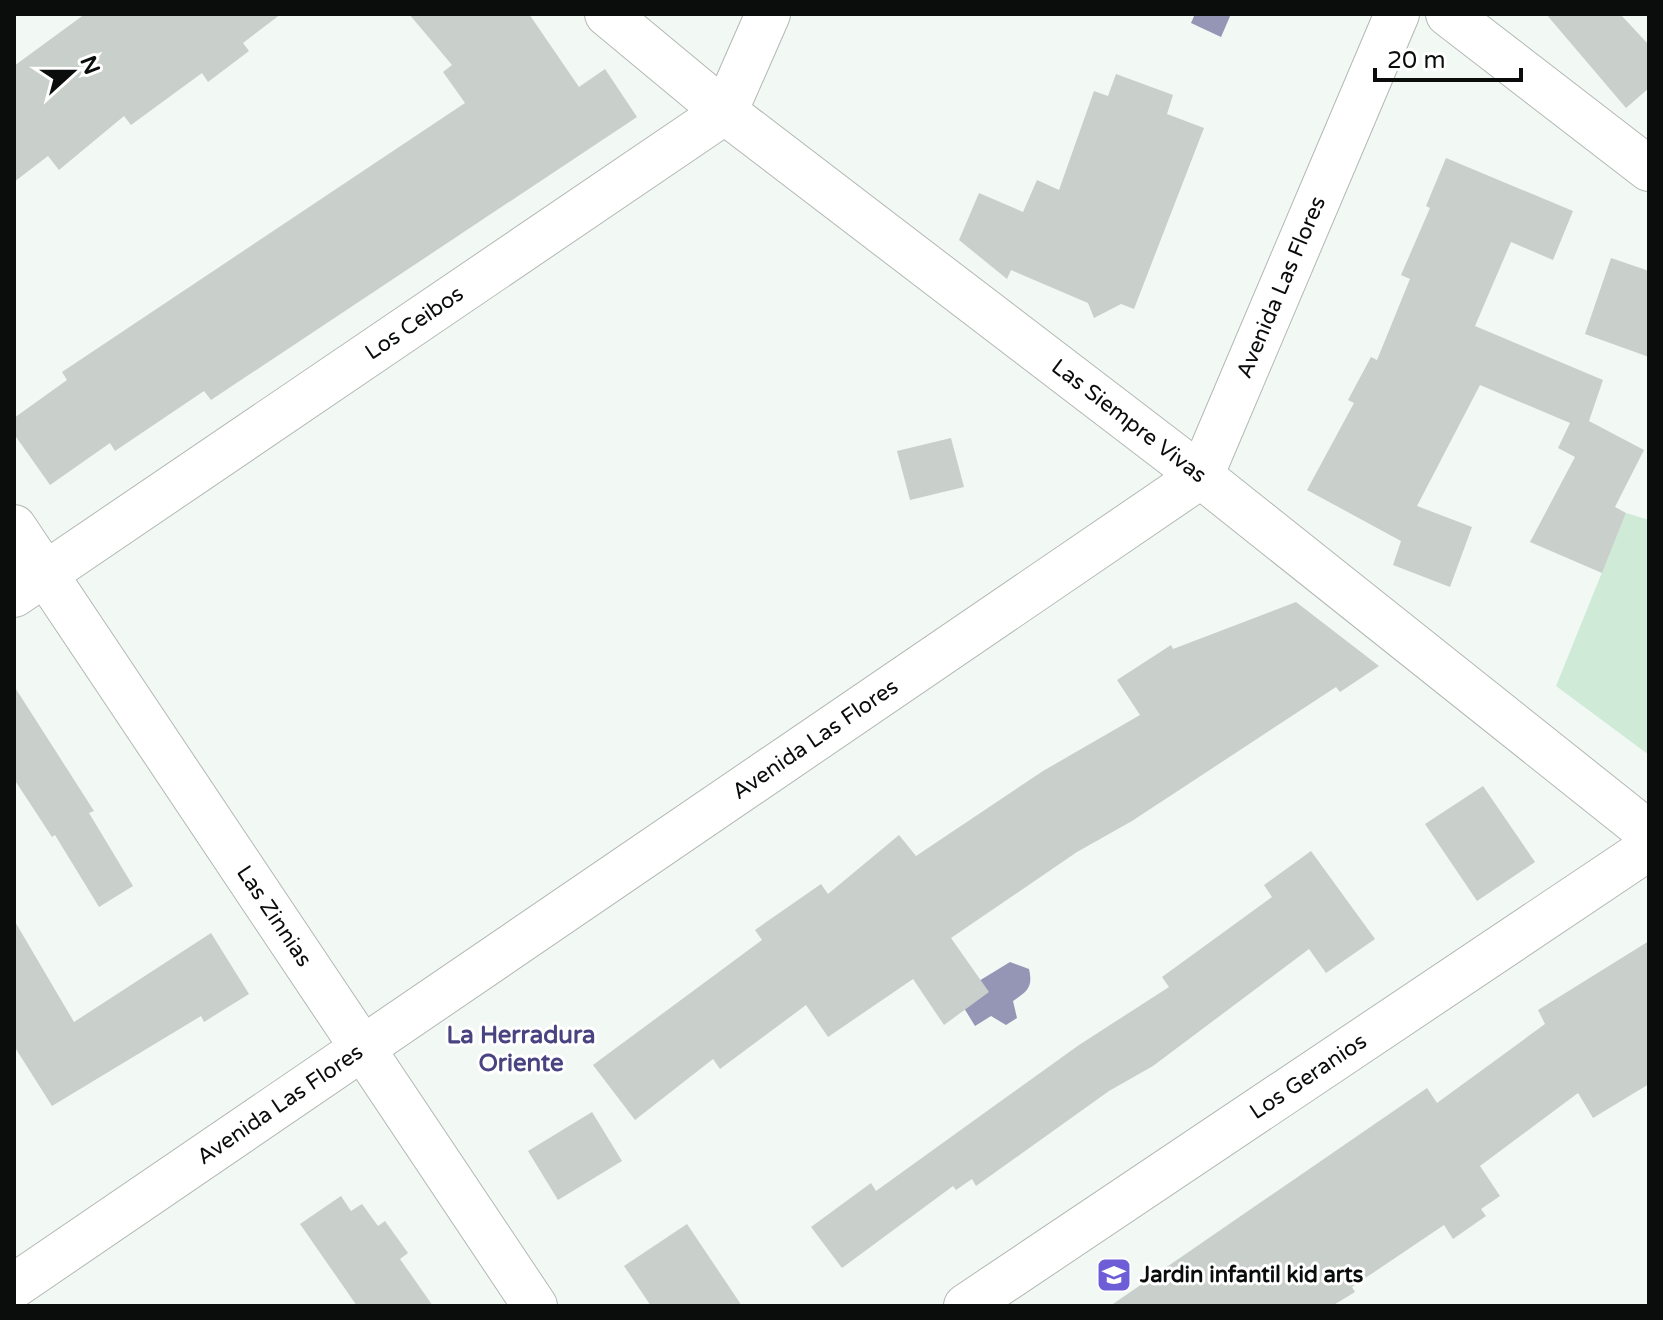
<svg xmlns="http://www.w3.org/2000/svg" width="1663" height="1320" font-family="'Varela Round',sans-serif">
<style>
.green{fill:#cfebd7}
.water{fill:#9595b5}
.building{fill:#c9cfca}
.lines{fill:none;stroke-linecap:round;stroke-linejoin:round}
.minor-casing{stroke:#b3b8b4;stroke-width:46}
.tertiary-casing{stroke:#b3b8b4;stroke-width:46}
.minor{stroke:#fff;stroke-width:44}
.tertiary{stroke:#fff;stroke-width:44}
.labels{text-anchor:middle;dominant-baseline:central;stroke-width:6;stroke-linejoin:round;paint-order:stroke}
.street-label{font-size:22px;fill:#0b0d0c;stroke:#fff}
.poi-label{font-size:22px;font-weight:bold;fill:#0b0d0c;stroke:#fff;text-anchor:start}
.neighbourhood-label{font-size:24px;font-weight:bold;fill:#494481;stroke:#fff}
</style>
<rect width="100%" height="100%" fill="#f2f8f4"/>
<path class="green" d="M1626,513L1649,520V755L1556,686Z"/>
<g class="water">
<path d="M1195,14H1231L1221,37L1191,23Z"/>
<path d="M1010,962L1029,969C1033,987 1028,991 1013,1001L1017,1018L1006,1025L991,1016L975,1026L956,995Z"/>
</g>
<g class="building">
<path d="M85,14H281L243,43L249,51L208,82L202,73L131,125L124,116L59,170L48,156L14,182V66Z"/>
<path d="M409,14H529L579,87L605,69L637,117L211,400L204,391L115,451L110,443L50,485L14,434V418L67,380L62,372L465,103L443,72L452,65Z"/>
<path d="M1546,14H1620L1649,45V88L1626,108Z"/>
<path d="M1116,74L1173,95L1167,114L1204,128L1134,309L1121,304L1094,318L1088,303L1011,270L1007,279L959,240L979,193L1023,212L1037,180L1059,190L1094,91L1108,96Z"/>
<path d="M1446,158L1573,211L1553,260L1511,242L1475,326L1603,380L1589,421L1644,450L1615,507L1626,513L1602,573L1530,542L1575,457L1558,448L1570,423L1480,385L1417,506L1472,527L1450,587L1393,565L1401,541L1307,490L1354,403L1348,400L1371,357L1377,360L1410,279L1401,275L1430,208L1426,206Z"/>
<path d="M1611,258L1649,271V357L1585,334Z"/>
<path d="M951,438L964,487L910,500L897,451Z"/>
<path d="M1296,602L1379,666L1340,692L1336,687L1132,821L1077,852L951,938L989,992L944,1025L913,979L828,1037L806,1005L720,1069L713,1059L635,1120L593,1065L762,940L755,930L821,884L828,894L899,835L916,856L1043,771L1140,715L1117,680L1171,645L1173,649Z"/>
<path d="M14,686L94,811L89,813L133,886L99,907L55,835L52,837L14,779Z"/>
<path d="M1483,786L1535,862L1477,901L1425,824Z"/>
<path d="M1311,851L1375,939L1326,973L1309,949L1153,1066L1109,1091L976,1186L972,1179L956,1190L953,1186L842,1268L811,1227L871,1183L876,1191L1079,1045L1169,987L1162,977L1272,897L1264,885Z"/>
<path d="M14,920L74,1022L211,933L249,994L204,1022L201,1016L52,1106L14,1046Z"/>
<path d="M1649,941V1084L1593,1118L1578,1093L1480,1166L1500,1196L1481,1209L1486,1216L1453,1239L1444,1225L1352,1287L1355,1292L1332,1306H1110L1427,1088L1437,1103L1545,1024L1538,1010Z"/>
<path d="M592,1112L622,1161L558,1200L528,1151Z"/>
<path d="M341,1196L351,1211L362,1204L378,1226L385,1221L408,1253L400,1259L433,1306H357L300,1224Z"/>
<path d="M687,1224L742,1306H651L624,1266Z"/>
</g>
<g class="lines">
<defs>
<g id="minor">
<path id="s1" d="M607,14L725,112L1201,476L1649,833"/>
<path d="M1448,14L1649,169"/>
<path id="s2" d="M14,527L535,1306"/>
<path id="s3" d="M14,595L725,112L768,14"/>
<path id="s4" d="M966,1306L1649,848"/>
</g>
<g id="tertiary">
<path id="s5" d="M14,1286L1201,476L1397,14"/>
</g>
</defs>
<use href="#minor" class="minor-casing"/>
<use href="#tertiary" class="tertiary-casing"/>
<use href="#minor" class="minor"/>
<use href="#tertiary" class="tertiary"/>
</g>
<defs>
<symbol id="school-square" viewBox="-11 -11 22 22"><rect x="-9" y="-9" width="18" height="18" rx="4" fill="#6d5dd7" stroke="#fff"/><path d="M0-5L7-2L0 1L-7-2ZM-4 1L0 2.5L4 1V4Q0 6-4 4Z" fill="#fff"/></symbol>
</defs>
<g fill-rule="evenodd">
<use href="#school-square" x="1094" y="1255" width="40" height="40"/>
</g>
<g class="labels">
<g class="street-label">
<text stroke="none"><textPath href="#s5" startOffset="1642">Avenida Las Flores</textPath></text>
<text stroke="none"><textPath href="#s3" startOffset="484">Los Ceibos</textPath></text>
<text stroke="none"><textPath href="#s1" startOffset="662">Las Siempre Vivas</textPath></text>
<text stroke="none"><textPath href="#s5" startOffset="970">Avenida Las Flores</textPath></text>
<text stroke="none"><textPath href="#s2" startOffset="468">Las Zinnias</textPath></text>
<text stroke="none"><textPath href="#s4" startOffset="412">Los Geranios</textPath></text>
<text stroke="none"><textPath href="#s5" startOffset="322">Avenida Las Flores</textPath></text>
</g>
<g class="poi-label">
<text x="1140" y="1275">Jardin infantil kid arts</text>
</g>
<g class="neighbourhood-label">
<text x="521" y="1035">La Herradura<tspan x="521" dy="28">Oriente</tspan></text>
</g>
</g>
<rect width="1663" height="1320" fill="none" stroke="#0b0d0c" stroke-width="32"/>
<g transform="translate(72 72) rotate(69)" stroke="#ffffff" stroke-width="6" paint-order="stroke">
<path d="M0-6L14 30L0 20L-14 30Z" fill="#0b0d0c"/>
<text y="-12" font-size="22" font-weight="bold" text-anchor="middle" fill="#0b0d0c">N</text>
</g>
<path d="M1375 68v12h146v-12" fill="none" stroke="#0b0d0c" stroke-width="4"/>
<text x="1387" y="68" font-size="24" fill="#0b0d0c" stroke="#ffffff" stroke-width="6" paint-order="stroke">20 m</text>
</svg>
